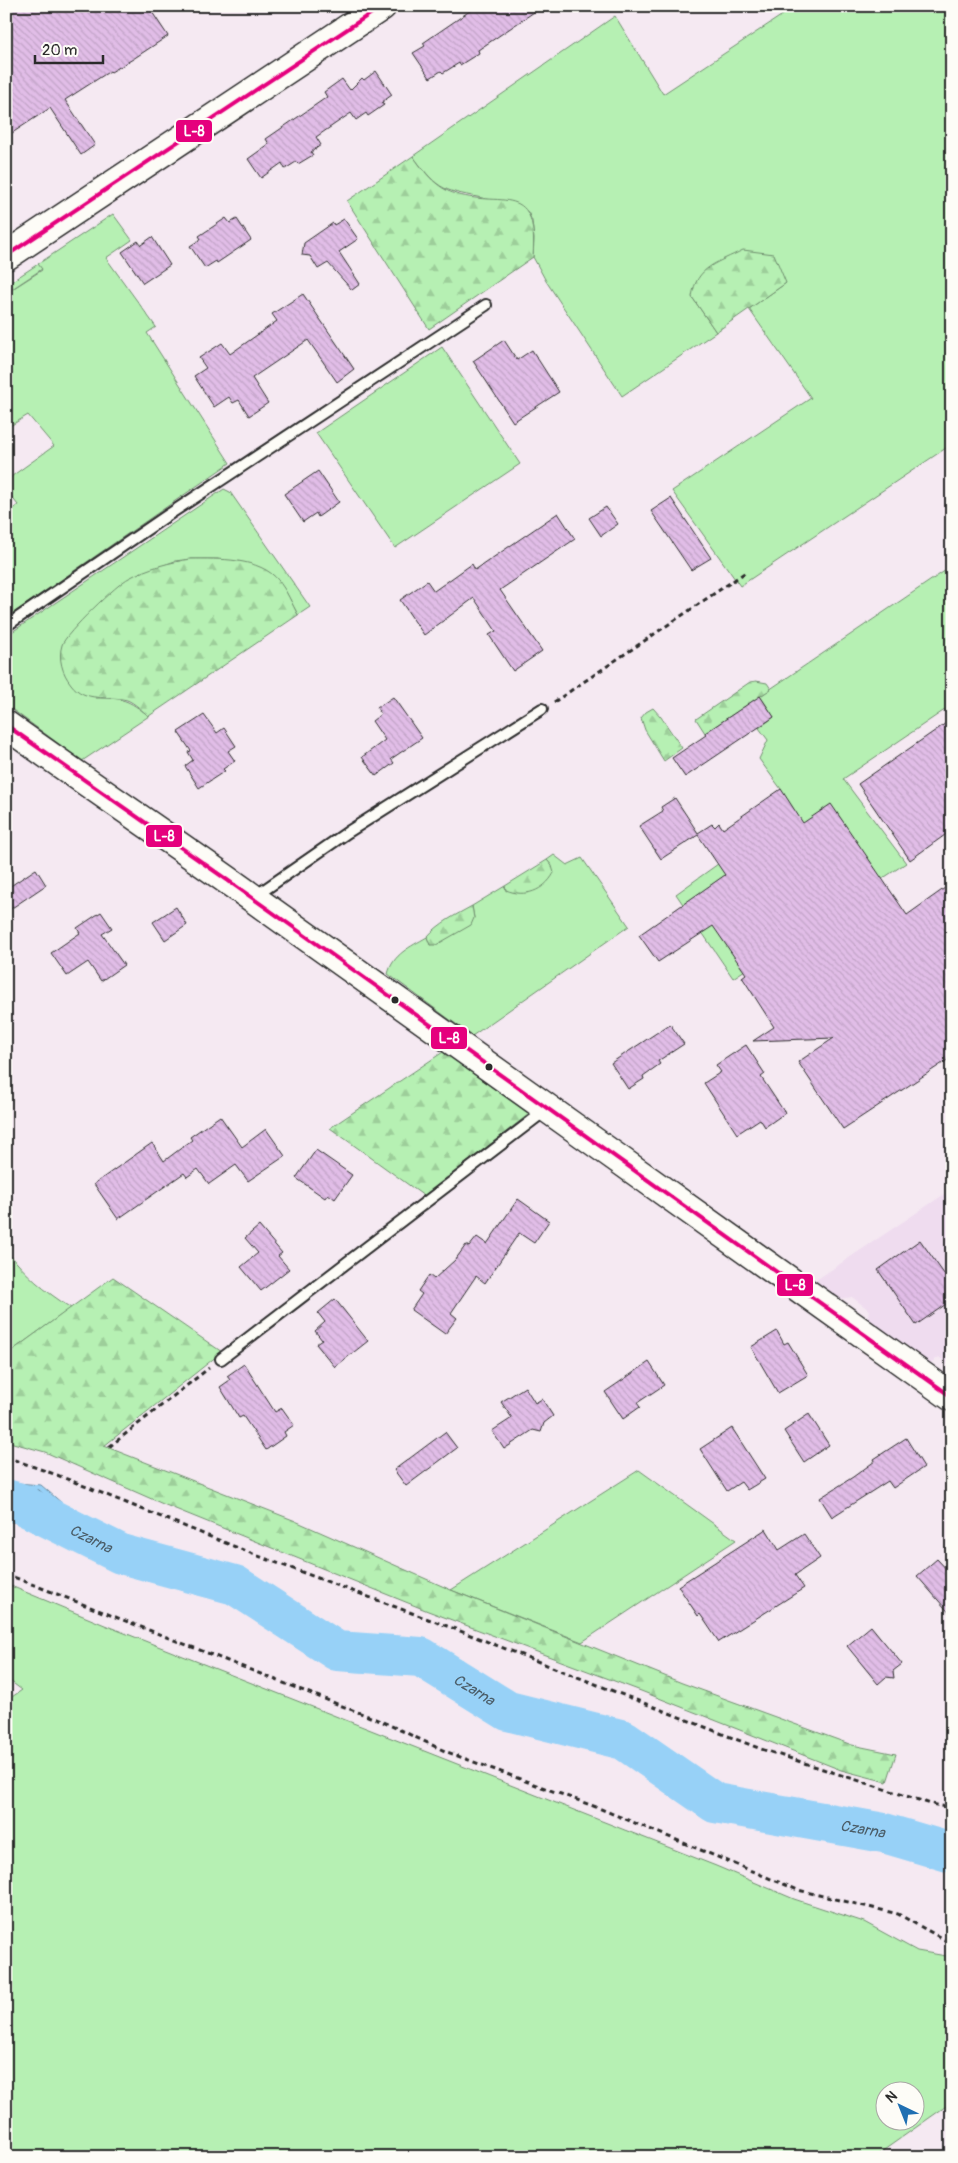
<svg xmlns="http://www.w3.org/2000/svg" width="958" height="2163" font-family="Pangolin,sans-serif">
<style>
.built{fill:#efdcef}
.grass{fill:#b6f0b3;stroke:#708e6f;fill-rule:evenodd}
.forest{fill:url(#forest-firs);stroke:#708e6f}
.water{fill:#97d1f7;stroke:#6c8fa5}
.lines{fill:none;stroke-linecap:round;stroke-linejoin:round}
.shore{stroke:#566d7d;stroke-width:1}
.river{stroke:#97d1f7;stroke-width:40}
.building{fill:url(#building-back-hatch);stroke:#2b2b2b}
.lane-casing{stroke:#2b2b2b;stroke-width:14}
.secondary-casing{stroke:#2b2b2b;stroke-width:31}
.path{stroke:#2b2b2b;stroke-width:3;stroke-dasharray:5 4;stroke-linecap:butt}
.lane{stroke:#fdfcf7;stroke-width:10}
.secondary{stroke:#fdfcf7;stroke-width:28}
.bus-1-casing{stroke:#fdfcf7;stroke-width:8}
.bus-1{stroke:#e5007d;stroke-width:4}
.bus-dot{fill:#2b2b2b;stroke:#fdfcf7;stroke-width:2}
.labels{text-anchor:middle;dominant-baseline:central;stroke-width:5;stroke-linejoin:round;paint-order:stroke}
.water-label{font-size:15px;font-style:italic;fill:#4b5d68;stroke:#fdfcf7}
.line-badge{stroke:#fdfcf7;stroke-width:2}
.badge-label{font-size:14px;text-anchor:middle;font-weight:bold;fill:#fff}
</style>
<defs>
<pattern id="forest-firs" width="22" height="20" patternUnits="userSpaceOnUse" patternTransform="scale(1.25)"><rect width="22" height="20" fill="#b6f0b3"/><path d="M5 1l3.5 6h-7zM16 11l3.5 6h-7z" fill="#9dce9a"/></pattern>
<pattern id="building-back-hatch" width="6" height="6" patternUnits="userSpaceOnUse" patternTransform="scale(1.25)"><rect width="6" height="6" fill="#e1bde7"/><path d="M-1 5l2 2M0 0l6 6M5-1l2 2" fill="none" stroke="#c1a3c6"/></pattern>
</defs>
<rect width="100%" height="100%" fill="#f5e9f2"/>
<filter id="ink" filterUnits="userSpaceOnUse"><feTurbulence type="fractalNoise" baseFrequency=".02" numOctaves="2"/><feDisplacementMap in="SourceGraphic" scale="10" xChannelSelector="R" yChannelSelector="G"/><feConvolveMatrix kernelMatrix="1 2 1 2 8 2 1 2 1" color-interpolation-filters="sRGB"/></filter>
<g filter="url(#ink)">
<path class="built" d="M952,1189V1368L939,1357L929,1364L867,1322L869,1310L852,1297L838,1299L813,1282Z"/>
<g class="grass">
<path d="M796,6H952V444L740,586L672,491L811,398L749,309L786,283L692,297L716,332L622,396L546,281L533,257L534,239L532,221L528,212C515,208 501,202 487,199C444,190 440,193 413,156L615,16L663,94Z"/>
<path d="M113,214L132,240L106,258L156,327L147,333L230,463L6,618V514L18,505L6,490L12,476L54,446L28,415L10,426L6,421V293L42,270L38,264Z"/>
<path d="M442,347L520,464L395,548L316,433Z"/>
<path d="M224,489L230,492L310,607L298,615L285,590L218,559H191L175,561L145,572L98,606L76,626L96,698C123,698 127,699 149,716L82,761L6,705V636Z"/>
<path d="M952,566V705L843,779L906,863L733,978L676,894L718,864L781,789L759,759L768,740L759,728L774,717L760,696Z"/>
<path d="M554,855L567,865L582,858L629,926L472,1036L388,974C393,954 410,947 427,937L430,945L474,918L472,906L505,886L506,891L552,866L547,860Z"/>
<path d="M6,1250C27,1276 43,1290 71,1308L6,1355Z"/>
<path d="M639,1470L736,1540L582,1642L451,1590Z"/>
<path d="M6,1584L112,1628L716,1866L794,1899L864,1922L917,1951L952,1957V2102L874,2157H6V1701L22,1690L6,1678ZM886,2090H916V2120H886Z"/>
</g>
<g class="forest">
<path d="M413,156C423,170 432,183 448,191C496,212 539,175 533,257L429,329L347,201Z"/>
<path d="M743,250L774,254L786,283L716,332L692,297C696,266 718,263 743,250Z"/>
<path d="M38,264L42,269L6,293V285Z"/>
<path d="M191,559C218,559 260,557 279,581C287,591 292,604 298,615L149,716C142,711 135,703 127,700C107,695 85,703 71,684C62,673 58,658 62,645C65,634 118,583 129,578C147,568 171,562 191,559Z"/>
<path d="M756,681L767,683L771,689L705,733L696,719L750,682Z"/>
<path d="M653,708L661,717L682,748L664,761L645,730L641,718L646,712Z"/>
<path d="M547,860L552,866L554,873C544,891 525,898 506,890L505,886Z"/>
<path d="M472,906L474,918L471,925L436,945H430L427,937C439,923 456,915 472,906Z"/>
<path d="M443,1052L529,1114L424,1196L330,1128Z"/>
<path d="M113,1277L222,1352L104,1446L293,1520L451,1590L682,1683L852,1745L896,1754L887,1782L841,1770L641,1691L428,1611L163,1504L45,1452L6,1441V1355Z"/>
</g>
<path class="water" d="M6,1482L41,1485L121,1554L33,1526L6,1521Z"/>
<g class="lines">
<g class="shore">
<path d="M6,1487L39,1490L91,1536L88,1538L35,1522L6,1516"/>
<path d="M6,1493L37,1496L63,1521L61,1523L36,1515L6,1510"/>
</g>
<path class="river" id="s1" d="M6,1499L17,1502L121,1554L235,1585L337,1651L421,1657L508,1711L624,1740L715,1803L884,1833L952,1853"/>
</g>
<g class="building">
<path d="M6,6H148L168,36L133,59L111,72L110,71L65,100L95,145L81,155L50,108L6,137Z"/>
<path d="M477,6H543L478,50L479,53L460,65L459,63L443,73L441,71L430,78L413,53L425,46L423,43Z"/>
<path d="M376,71L392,95L382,102L384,105L368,116L366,113L356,120L351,113L316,137L321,145L311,152L313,155L298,164L296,162L285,169L282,163L261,178L248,159L269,144L266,139L327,97L324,92L342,79L350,90L362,78L364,80Z"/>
<path d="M226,218L230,223L237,219L251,240L217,263L216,261L205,268L190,246L201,239L199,236Z"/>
<path d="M344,219L358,239L339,252L360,284L352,290L328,263L318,269L310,256L302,255L304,243L333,223L334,225Z"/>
<path d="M152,237L170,265L143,283L122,252L138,241L141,245Z"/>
<path d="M303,294L354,369L337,382L308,340L252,378L268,403L249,416L239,400L233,403L229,397L214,407L194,376L206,368L199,358L222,343L230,354L277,321L272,314Z"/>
<path d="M504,340L517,360L532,350L559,392L513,422L473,361Z"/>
<path d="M318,471L339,502L318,517L316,513L303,522L284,494Z"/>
<path d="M671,498L711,558L691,570L651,511Z"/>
<path d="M606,507L618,524L601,536L589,518Z"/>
<path d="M558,513L575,539L500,590L542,651L513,671L489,635L496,631L474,598L424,635L400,600L427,581L434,591L472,564L475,570Z"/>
<path d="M760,696L774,717L685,777L672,758L706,735L705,733Z"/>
<path d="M393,697L422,738L391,759L394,763L376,776L362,757L385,740L372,721L381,714L377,708Z"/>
<path d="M204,715L217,733L224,728L236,746L228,751L235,761L223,769L225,771L199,788L185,766L193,760L188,752L191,751L178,732Z"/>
<path d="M952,719V830L910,860L858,784Z"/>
<path d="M781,789L803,823L831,804L907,915L952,883V1057L843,1129L798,1062L834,1038L753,1041L774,1027L742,977L746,974L713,926L658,962L639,935L725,875L698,835L661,859L639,826L663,811L661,807L675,798L698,833L712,824L715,827L719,823L723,829Z"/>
<path d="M36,869L46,885L6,912V889Z"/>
<path d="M176,907L187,925L165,940L153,922Z"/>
<path d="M101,912L112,928L102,934L124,965L101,981L88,962L67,976L51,953L80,933L77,928Z"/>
<path d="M670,1024L684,1044L658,1061L660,1064L643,1076L644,1079L628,1089L611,1063Z"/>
<path d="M746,1045L765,1074L761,1077L785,1113L765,1127L760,1119L737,1134L704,1083L721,1072L716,1065Z"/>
<path d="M220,1116L242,1147L266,1129L285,1156L248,1181L236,1165L209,1184L198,1169L187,1177L184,1173L118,1219L94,1184L152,1143L164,1161L192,1140L190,1137Z"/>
<path d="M316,1150L352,1175L335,1199L328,1194L325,1198L296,1178Z"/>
<path d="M518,1199L549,1221L534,1243L519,1233L485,1283L476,1276L451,1313L457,1318L445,1334L411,1310L422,1294L418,1291L429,1275L434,1279L455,1260L466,1245L469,1247L477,1237L487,1244Z"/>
<path d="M259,1226L282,1253L278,1256L289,1269L261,1291L241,1267L258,1253L245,1238Z"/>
<path d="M920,1240L952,1285V1300L916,1325L878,1270Z"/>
<path d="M335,1299L368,1341L335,1367L316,1344L322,1340L315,1331L325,1322L318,1313Z"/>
<path d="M777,1331L784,1344L788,1342L808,1375L778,1393L751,1347Z"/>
<path d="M649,1362L664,1385L637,1403L640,1407L623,1419L605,1392Z"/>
<path d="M244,1364L275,1412L282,1408L294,1425L284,1432L286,1436L266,1450L243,1416L239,1418L220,1387L230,1380L227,1376Z"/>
<path d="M525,1387L535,1403L542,1399L553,1416L544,1423L541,1432L533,1430L504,1449L492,1431L512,1418L501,1402Z"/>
<path d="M809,1414L829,1445L804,1462L784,1431Z"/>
<path d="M732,1428L765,1479L747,1490L741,1482L727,1491L700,1449Z"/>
<path d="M445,1432L457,1448L406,1486L394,1470Z"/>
<path d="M906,1438L924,1467L893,1488L888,1481L832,1517L820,1498L853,1477L875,1461L874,1459Z"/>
<path d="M766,1529L779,1550L804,1534L820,1558L795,1575L804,1588L719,1642L700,1614L698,1616L678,1586Z"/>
<path d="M937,1559L952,1575V1616L917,1576Z"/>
<path d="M871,1626L902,1664L893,1671L894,1678L886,1677L878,1684L847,1646Z"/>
</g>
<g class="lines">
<defs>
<g id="lane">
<path d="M6,626L165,517L486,305"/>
<path d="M254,897L348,832L542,709"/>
<path d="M221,1359L546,1110"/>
</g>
<g id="secondary">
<path d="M6,256L382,6"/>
<path d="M6,725C88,784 172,840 254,899C487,1065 719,1231 952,1397"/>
</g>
</defs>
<use href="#lane" class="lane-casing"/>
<use href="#secondary" class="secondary-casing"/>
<g class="path">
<path d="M554,702L746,572"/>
<path d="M109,1447L209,1368"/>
<path d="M6,1457L57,1475L253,1554L455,1629L761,1749L931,1804L952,1808"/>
<path d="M6,1574L383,1722L447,1752L596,1807L798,1890L898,1914L952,1944"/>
</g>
<use href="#lane" class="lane"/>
<use href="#secondary" class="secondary"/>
<defs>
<g id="bus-1">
<path d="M6,256L382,6"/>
<path d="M6,725L223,877L952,1397"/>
</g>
</defs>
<use href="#bus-1" class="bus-1-casing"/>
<use href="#bus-1" class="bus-1"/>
</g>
</g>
<g class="bus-dot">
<circle cx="395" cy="1000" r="4.5"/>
<circle cx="489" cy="1067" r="4.5"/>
</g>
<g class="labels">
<g class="water-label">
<text stroke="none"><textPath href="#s1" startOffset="94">Czarna</textPath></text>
<text stroke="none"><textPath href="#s1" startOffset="514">Czarna</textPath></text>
<text stroke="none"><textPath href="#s1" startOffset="934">Czarna</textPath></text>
</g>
</g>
<g class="line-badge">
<rect x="175" y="119" width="38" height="24" rx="5" fill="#e5007d"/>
<rect x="145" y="824" width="38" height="24" rx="5" fill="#e5007d"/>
<rect x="430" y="1026" width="38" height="24" rx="5" fill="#e5007d"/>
<rect x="776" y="1273" width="38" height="24" rx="5" fill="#e5007d"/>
</g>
<g class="badge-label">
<text x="194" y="136">L-8</text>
<text x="164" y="841">L-8</text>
<text x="449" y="1043">L-8</text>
<text x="795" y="1290">L-8</text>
</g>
<rect width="958" height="2163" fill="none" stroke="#fdfcf7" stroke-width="25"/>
<rect x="12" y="12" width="933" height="2138" fill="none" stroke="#2b2b2b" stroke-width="2" filter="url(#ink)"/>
<g transform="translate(900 2106) rotate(317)"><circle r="24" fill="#fdfcf7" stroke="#a9a8a5"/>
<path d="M0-4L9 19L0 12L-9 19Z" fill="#1f6fb2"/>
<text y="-8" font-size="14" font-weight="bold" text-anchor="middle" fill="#2b2b2b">N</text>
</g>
<path d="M35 55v8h68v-8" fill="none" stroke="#2b2b2b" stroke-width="2.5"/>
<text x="42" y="55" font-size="15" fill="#2b2b2b" stroke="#fdfcf7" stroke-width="4" paint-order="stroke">20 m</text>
</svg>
